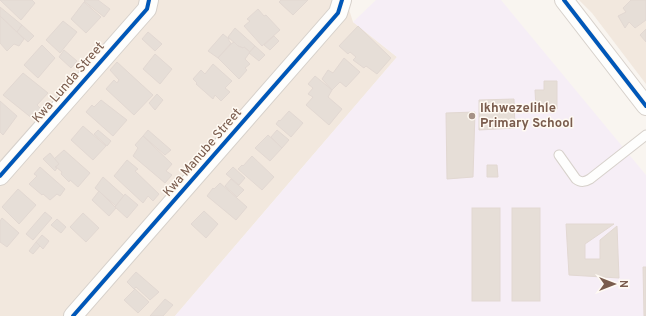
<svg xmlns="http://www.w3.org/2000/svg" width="646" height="316" font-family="Overpass,sans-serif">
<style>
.residential{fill:#f2e8de}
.education{fill:#f6eef6}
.building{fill:#e6ded7;stroke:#e2d8d2}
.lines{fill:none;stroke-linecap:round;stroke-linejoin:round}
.lane-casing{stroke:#d7d1cb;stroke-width:11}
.street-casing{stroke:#d7d1cb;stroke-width:20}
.lane{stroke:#fefefd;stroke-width:9}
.street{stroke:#fefefd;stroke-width:18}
.cycleway-casing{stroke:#fffaf3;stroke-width:6}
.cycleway{stroke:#0057b8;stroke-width:4}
.poi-dot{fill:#a69286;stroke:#fffaf3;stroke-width:1.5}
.labels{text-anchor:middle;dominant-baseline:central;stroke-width:3;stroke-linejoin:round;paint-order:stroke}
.street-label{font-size:13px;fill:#7a5c4d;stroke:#fffaf3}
.poi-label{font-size:13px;font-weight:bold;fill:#7a5c4d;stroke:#fffaf3;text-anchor:start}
</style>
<rect width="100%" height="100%" fill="#f9f5f0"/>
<g class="residential">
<path d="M0,0H346L353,22L397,57L175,316H0Z"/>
<path d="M579,0H646V84L592,13Z"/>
</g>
<path class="education" d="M376,0H501L646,175V316H175L397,57L353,22Z"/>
<g class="building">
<path d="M0,0H32L35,3L21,20Z"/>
<path d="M85,0H98L110,9L104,17L84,1Z"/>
<path d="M281,0H308L293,15L279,2Z"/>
<path d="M631,0H646V20L635,28L629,22L625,28L618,16L626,12L623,8Z"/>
<path d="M84,2L101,17L86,33L71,19Z"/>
<path d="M0,7L22,25L17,32L0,16Z"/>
<path d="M258,9L264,16L266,15L280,30L262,46L244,26L250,21L247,19Z"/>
<path d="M0,16L24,39L19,46L14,44L7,51L0,43Z"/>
<path d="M63,21L77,32L60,53L46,40Z"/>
<path d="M22,25L34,36L28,42L17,32Z"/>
<path d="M358,26L391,58L377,74L366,66L364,68L353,60L356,57L350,52L348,54L339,46Z"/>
<path d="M235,28L255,46L250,52L244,47L243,48L238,46L228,37Z"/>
<path d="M646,29V42L640,35Z"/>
<path d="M148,32L162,44L155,51L142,39Z"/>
<path d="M223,34L229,39V41L231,43L218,58L208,51Z"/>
<path d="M274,36L279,41L270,50L264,45Z"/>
<path d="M234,42L238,46L243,48L244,47L250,52L245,59L250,64L245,68L247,70L239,79L218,58L231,44Z"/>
<path d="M42,45L55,58L38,78L24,65Z"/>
<path d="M255,46L265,55L259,61L249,53Z"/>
<path d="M64,50L77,61L71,68L59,57Z"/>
<path d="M155,54L172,69L160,84L143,69Z"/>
<path d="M344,58L360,72L346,87L340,82L332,90L322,79L328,70L333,73Z"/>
<path d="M117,62L153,95L134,115L106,89L114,80L117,83L119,80L110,70Z"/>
<path d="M213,64L232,81L225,88L230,92L221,101L215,95L213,99L196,84L197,83L193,79L201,70L205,74Z"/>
<path d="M23,73L48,93L37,105L41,109L33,119L3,95Z"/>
<path d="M315,76L332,90L328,97L342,109L329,125L306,105L313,97L308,94L313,88L308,84Z"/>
<path d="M544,81H557V109H536L535,90H544Z"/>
<path d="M157,94L163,100L155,110L149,103Z"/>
<path d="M514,99L515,128L479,130V100Z"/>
<path d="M101,100L127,120L113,136L86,112L92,105L94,107Z"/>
<path d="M0,101L17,116L3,135L0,132Z"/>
<path d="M289,111L303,123L291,137L276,124L279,120L280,121Z"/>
<path d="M475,112L473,177L447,179L446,113Z"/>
<path d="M83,126L106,146L93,160L71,140Z"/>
<path d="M98,130L111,141L107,146L94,134Z"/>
<path d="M148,130L171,150L165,155L143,136Z"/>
<path d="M277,130L289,140L282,148L271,137Z"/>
<path d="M268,135L282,148L270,161L255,148Z"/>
<path d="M143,136L172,164L166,171L172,175L165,183L133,156L138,148L135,145Z"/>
<path d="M64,150L90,173L78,187L70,180L69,182L61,174L62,172L56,167L59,164L54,159Z"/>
<path d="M50,153L59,164L55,167L57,168L55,171L43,159Z"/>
<path d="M252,156L274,177L262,190L238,169L242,165L243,166Z"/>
<path d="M127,160L138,169L135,171L159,194L153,201L148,196L143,203L114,176Z"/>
<path d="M487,165H497L498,177H487Z"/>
<path d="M40,167L65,189L60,196L57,194L50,200L43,194L42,195L29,184L37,176L34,174Z"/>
<path d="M233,167L245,178L239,185L226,174Z"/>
<path d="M103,177L124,196L116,206L95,188Z"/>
<path d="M231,179L244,190L237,197L225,186Z"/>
<path d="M220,183L247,207L236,220L207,196L213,188L214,189Z"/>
<path d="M18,189L36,205L19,224L2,207Z"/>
<path d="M99,191L116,208L109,216L92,200Z"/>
<path d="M125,194L138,205L127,218L115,207Z"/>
<rect x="472" y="208" width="28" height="93"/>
<rect x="512" y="208" width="28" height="93"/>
<path d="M204,211L218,224L206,238L191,224Z"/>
<path d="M45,212L52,218L33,240L26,234Z"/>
<path d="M83,213L99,228L86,242L70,227Z"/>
<path d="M2,218L19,233L7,247L0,242V221Z"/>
<path d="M57,219L66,227L61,233L51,225Z"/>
<path d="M566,224H614L585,244V259H600V240L617,226L619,278L569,275Z"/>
<path d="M42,235L49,241L43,249L36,242Z"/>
<path d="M36,242L40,246L33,254L29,251Z"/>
<path d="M643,267H646V316H644Z"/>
<path d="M136,272L159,292L150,300L136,287L134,289L127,282Z"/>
<path d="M135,289L149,302L138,313L124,300Z"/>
<path d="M165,299L173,305L163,316H150Z"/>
</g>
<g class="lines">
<defs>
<path id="lane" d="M559,155L576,179C581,183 585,182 590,179L646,135"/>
<g id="street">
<path d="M564,0L646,106"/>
<path d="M0,176L147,9L149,0"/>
<path d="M73,316L338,13L342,0"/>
</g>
</defs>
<use href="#lane" class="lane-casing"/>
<use href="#street" class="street-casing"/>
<use href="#lane" class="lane"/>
<use href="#street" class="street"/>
<defs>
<g id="cycleway">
<path d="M564,0L646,106"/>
<path d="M0,176L147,9L149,0"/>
<path d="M73,316L338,13L342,0"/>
</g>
</defs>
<use href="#cycleway" class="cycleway-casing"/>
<use href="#cycleway" class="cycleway"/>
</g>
<circle class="poi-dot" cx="472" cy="116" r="4"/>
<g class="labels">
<g class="street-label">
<text transform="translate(69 83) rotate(-49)">Kwa Lunda Street</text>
<text transform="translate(203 153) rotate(-49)">Kwa Manube Street</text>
</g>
<g class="poi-label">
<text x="480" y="109">Ikhwezelihle<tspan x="480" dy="15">Primary School</tspan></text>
</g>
</g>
<g transform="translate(614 284) rotate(90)" stroke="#fffaf3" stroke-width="3" paint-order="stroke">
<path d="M0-3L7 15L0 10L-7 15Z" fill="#7a5c4d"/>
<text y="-6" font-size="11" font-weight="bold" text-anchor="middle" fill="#7a5c4d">N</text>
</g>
</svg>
